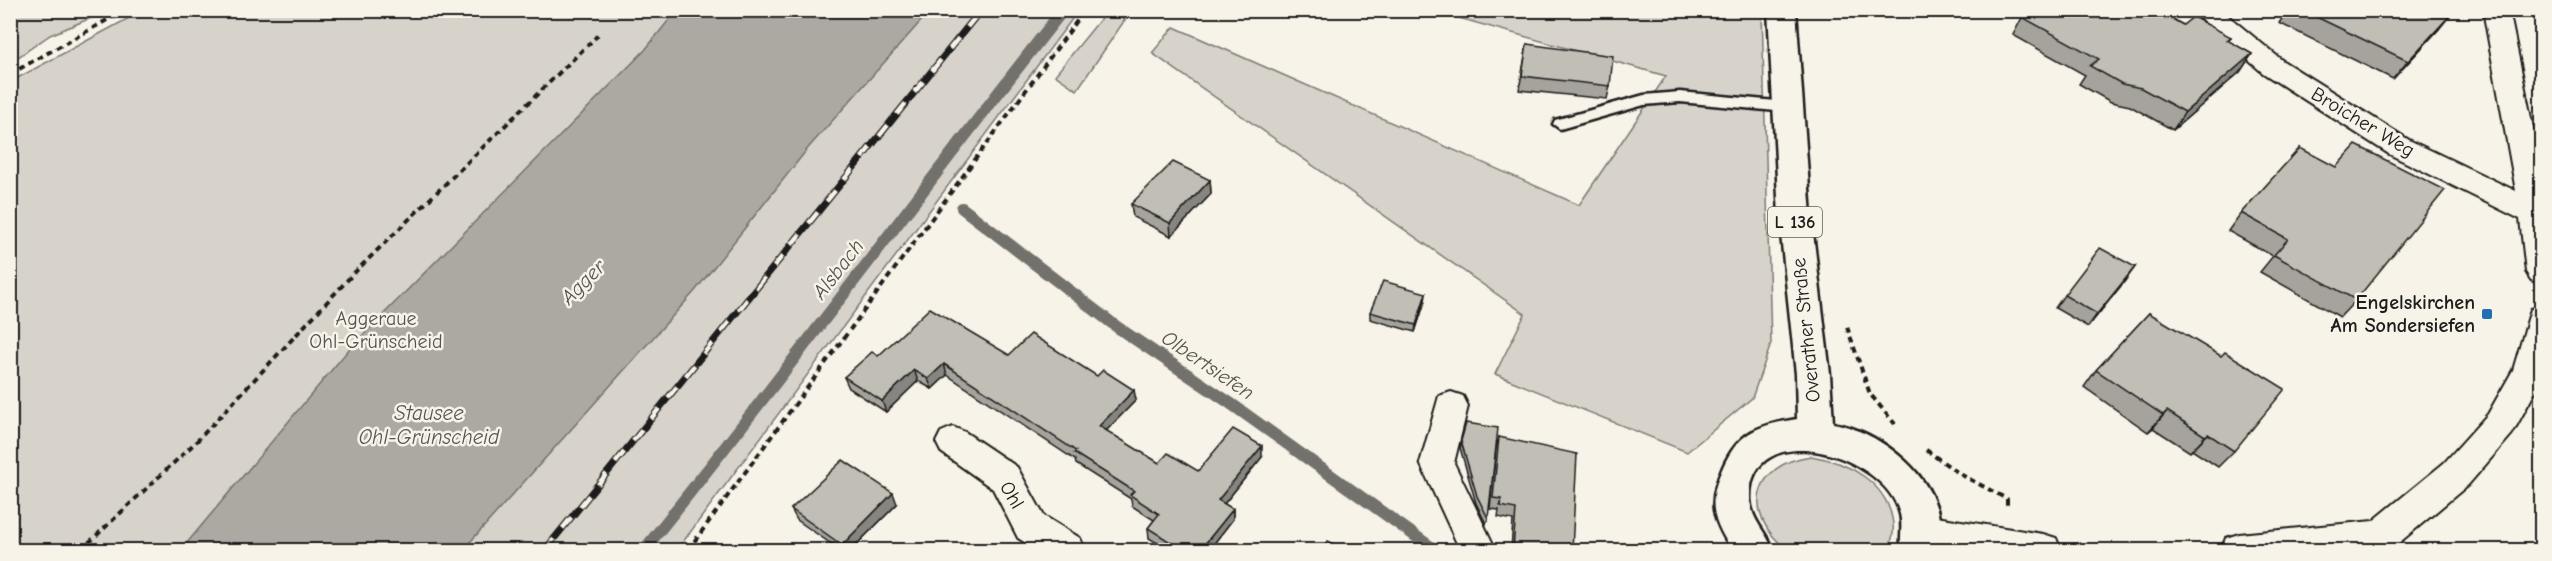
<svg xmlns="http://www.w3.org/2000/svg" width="2552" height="561" font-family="'Comic Neue',sans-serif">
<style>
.green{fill:#d7d3cb;stroke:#7a7874;stroke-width:1.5}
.water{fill:#aca9a2;stroke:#72716c;stroke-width:1.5}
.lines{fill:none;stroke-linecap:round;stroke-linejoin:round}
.stream{stroke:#72716c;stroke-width:12}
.service-casing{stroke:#1c1c1c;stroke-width:5}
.minor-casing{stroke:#1c1c1c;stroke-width:4}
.primary-casing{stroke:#1c1c1c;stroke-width:5}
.path{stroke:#1c1c1c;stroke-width:4;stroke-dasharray:6 4.5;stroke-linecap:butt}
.service{fill:#f7f3e8;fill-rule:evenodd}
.minor{fill:#f7f3e8;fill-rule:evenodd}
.primary{fill:#f7f3e8;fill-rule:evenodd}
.rail-casing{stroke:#1c1c1c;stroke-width:7}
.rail{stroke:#f7f3e8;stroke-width:4.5;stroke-dasharray:14;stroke-linecap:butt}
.wall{fill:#a5a39c;stroke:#1c1c1c;stroke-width:1.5}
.shaded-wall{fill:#86857f;stroke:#1c1c1c;stroke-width:1.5}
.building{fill:#c0beb5;stroke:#1c1c1c;stroke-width:1.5}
.poi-dot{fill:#1f6fb2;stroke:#f7f3e8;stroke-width:2}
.labels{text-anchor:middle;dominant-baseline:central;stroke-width:5;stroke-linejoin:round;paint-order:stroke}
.shield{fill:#f7f3e8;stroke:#5e5c59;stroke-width:1.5}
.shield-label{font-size:18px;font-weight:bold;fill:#1c1c1c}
.street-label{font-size:20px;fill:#1c1c1c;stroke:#f7f3e8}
.poi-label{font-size:20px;font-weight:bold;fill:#1c1c1c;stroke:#f7f3e8;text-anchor:end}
.park-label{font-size:20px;fill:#545351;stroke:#f7f3e8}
.water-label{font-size:21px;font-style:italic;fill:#565452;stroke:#f7f3e8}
</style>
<rect width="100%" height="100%" fill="#f7f3e8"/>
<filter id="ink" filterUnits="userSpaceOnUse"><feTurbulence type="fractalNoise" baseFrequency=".0167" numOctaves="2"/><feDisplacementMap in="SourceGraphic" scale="12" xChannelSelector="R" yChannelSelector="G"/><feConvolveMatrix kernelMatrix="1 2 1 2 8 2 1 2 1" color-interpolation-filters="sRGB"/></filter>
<g filter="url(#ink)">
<g class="green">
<path d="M11,10H108V11L50,35L11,62Z"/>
<path d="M142,11H1078L677,550H11L10,82Z"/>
<path d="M1107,11H1131L1077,90L1055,75Z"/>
<path d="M1434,11H1762L1771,344L1752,398L1687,452L1495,374L1525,314L1152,53L1174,27L1579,205L1666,76Z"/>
<path d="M1811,456C1848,462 1888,482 1893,524C1894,533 1892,544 1886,550H1788C1742,516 1751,464 1811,456Z"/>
</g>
<path class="water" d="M676,11H930L809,147L695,291L463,550H181L350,348L645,50Z"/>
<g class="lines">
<g class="stream">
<path d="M962,208L1117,327L1230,403L1435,550"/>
<path d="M644,550C787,372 922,189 1063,10"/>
</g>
<defs>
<path id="service" d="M1680,92L1788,102L1795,107L1788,112L1680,102L1644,105L1560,129L1553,124L1555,120L1644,95Z"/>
<g id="minor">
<path d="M2191,10H2221L2283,61L2409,140L2516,191L2483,10H2509L2542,172V284L2531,280L2526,272L2520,219L2389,154L2263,73Z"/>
<path d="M2542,306V379L2512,434L2468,485L2394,547L2385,550H2221L2226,538L2239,534L2373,521L2444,463L2488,414L2513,370L2531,309Z"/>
<path d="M1451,392L1463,396L1468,406L1454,463L1496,550H1460L1420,463L1439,396Z"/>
<path d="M953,427L965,432L1017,467L1044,516L1080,538L1085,550H1037L1018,538L993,489L941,452L936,442L941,432Z"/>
<path d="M1924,515L2043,534L2056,538L2061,550C2026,554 1944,554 1911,542L1906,531L1911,520Z"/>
</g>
<path id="primary" d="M1768,10H1796L1811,216L1830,374L1833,423C1876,431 1927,468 1938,513C1940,524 1939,539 1939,550H1901C1900,539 1903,525 1900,514C1885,453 1750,415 1750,497C1750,519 1766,531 1773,550H1732C1712,519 1707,502 1723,467C1739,431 1759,425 1797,419L1796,374L1779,216Z"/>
</defs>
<use href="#service" class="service-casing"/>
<use href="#minor" class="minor-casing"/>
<use href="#primary" class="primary-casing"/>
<g class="path">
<path d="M10,74L125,10"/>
<path d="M1847,327L1870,394L1895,424"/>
<path d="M1926,450L1960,474L2007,499V508"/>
<path d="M81,550L198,440L354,273L598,35"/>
<path d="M688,550L1085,10"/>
</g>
<use href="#service" class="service"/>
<use href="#minor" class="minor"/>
<use href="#primary" class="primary"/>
<defs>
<path id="rail" d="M545,550L981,10"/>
</defs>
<use href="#rail" class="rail-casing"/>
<use href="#rail" class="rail"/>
</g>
<g class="wall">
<path d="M2026,10H2156L2183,25L2231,37L2228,41L2252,54L2240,72L2173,130L2130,106L2111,102L2079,84L2085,75L2013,35Z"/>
<path d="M2288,10H2451L2439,29L2393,79L2279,23Z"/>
<path d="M1527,44L1610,86L1607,99L1519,90Z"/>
<path d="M2300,148L2356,300L2340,317L2260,272L2273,256L2228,231L2241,213Z"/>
<path d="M1210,180L1211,194L1171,236L1133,217L1131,204Z"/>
<path d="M2135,267L2088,327L2055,308L2064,295Z"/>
<path d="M1426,293L1425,301L1415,332L1370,319V312Z"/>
<path d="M2149,313L2234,451L2218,467L2192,450L2190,452L2153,428L2148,432L2084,387L2096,370Z"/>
<path d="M1009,355L1136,400L1106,431L1159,463L1198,471L1262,457L1224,504L1233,509V519L1209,550H1169L1149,538L1148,528L1154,520L1132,506L1131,499L1076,464L1075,460L947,375L932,389L918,381L886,412L849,388L844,377L878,356Z"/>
<path d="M1466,423L1488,518L1486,524L1476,503L1460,448Z"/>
<path d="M1499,437L1572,550H1511L1513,520L1498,517L1499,510L1490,509L1496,448Z"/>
<path d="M897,504L851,550H840L797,520L791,509Z"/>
</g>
<g class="shaded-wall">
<path d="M2453,12L2439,29L2393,79L2408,61Z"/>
<path d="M2252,54L2240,72L2173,130L2185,112Z"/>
<path d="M1210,180L1211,194L1171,236L1170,223Z"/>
<path d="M2135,267L2125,281L2088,327L2097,314Z"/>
<path d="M1426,293L1425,301L1415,332L1416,325Z"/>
<path d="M944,364L947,375L932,389L928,379Z"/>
<path d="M914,370L918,381L886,412L882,401Z"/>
<path d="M1134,390L1136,400L1101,436L1099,426Z"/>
<path d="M2167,411L2153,428L2148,432L2163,415Z"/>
<path d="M2208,434L2190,452L2205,436Z"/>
<path d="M1262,446V457L1219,510L1218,500Z"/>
<path d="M893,493L897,504L851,550H844L842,545Z"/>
<path d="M1233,509V519L1209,550H1200Z"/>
</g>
<g class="building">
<path d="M2031,10H2156L2183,25L2193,17L2231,37L2227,40L2252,54L2185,112L2141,88L2122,84L2090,66L2099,59L2022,17Z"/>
<path d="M2302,10H2451L2453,12L2408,61Z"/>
<path d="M1527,44L1613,56L1610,86L1522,76Z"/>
<path d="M2356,145L2445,190L2356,300L2274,255L2288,239L2241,213L2300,148L2336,167Z"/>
<path d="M1173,162L1210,180L1170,223L1131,204Z"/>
<path d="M2100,248L2135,267L2097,314L2064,295Z"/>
<path d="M1383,281L1426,293L1416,325L1370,312Z"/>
<path d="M930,308L1009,355L1031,334L1097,376L1103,370L1134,390L1099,426L1159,463L1168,453L1198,471L1233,429L1262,446L1218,500L1233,509L1200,550H1183L1148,528L1159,514L1130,495L1134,491L1074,453L1076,451L944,364L928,379L914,370L882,401L844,377L872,352L878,356Z"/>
<path d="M2149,313L2221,356L2225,352L2285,389L2234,451L2208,434L2205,436L2167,411L2163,415L2096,370Z"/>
<path d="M1466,423L1498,428L1488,518L1477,496L1461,441Z"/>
<path d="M1499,437L1577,454L1572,550H1513L1516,509L1500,506L1501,499L1493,498Z"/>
<path d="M843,460L893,493L842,545L791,509Z"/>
<path d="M1328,541L1343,550H1320Z"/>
</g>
</g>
<rect class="poi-dot" x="2481" y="308" width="12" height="12" rx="3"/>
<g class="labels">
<rect class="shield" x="1768" y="207" width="54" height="30" rx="4.5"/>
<g class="shield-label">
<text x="1795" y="222">L 136</text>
</g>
<g class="street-label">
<text transform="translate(2363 122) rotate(31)">Broicher Weg</text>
<text transform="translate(1806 330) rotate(-96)">Overather Straße</text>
<text transform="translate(1012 495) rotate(59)">Ohl</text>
</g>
<g class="poi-label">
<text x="2475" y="302">Engelskirchen<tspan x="2475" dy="23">Am Sondersiefen</tspan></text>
</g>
<g class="park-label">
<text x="376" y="318">Aggeraue<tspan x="376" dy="23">Ohl-Grünscheid</tspan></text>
</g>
<g class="water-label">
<text transform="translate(838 269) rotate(-52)">Alsbach</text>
<text transform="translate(583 282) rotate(-45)">Agger</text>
<text transform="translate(1208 365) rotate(34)">Olbertsiefen</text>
<text x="429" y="413">Stausee<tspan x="429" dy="24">Ohl-Grünscheid</tspan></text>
</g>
</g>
<rect width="2552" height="561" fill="none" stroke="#f7f3e8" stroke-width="36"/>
<rect x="18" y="18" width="2516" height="525" fill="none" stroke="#1c1c1c" stroke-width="2" filter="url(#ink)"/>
</svg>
